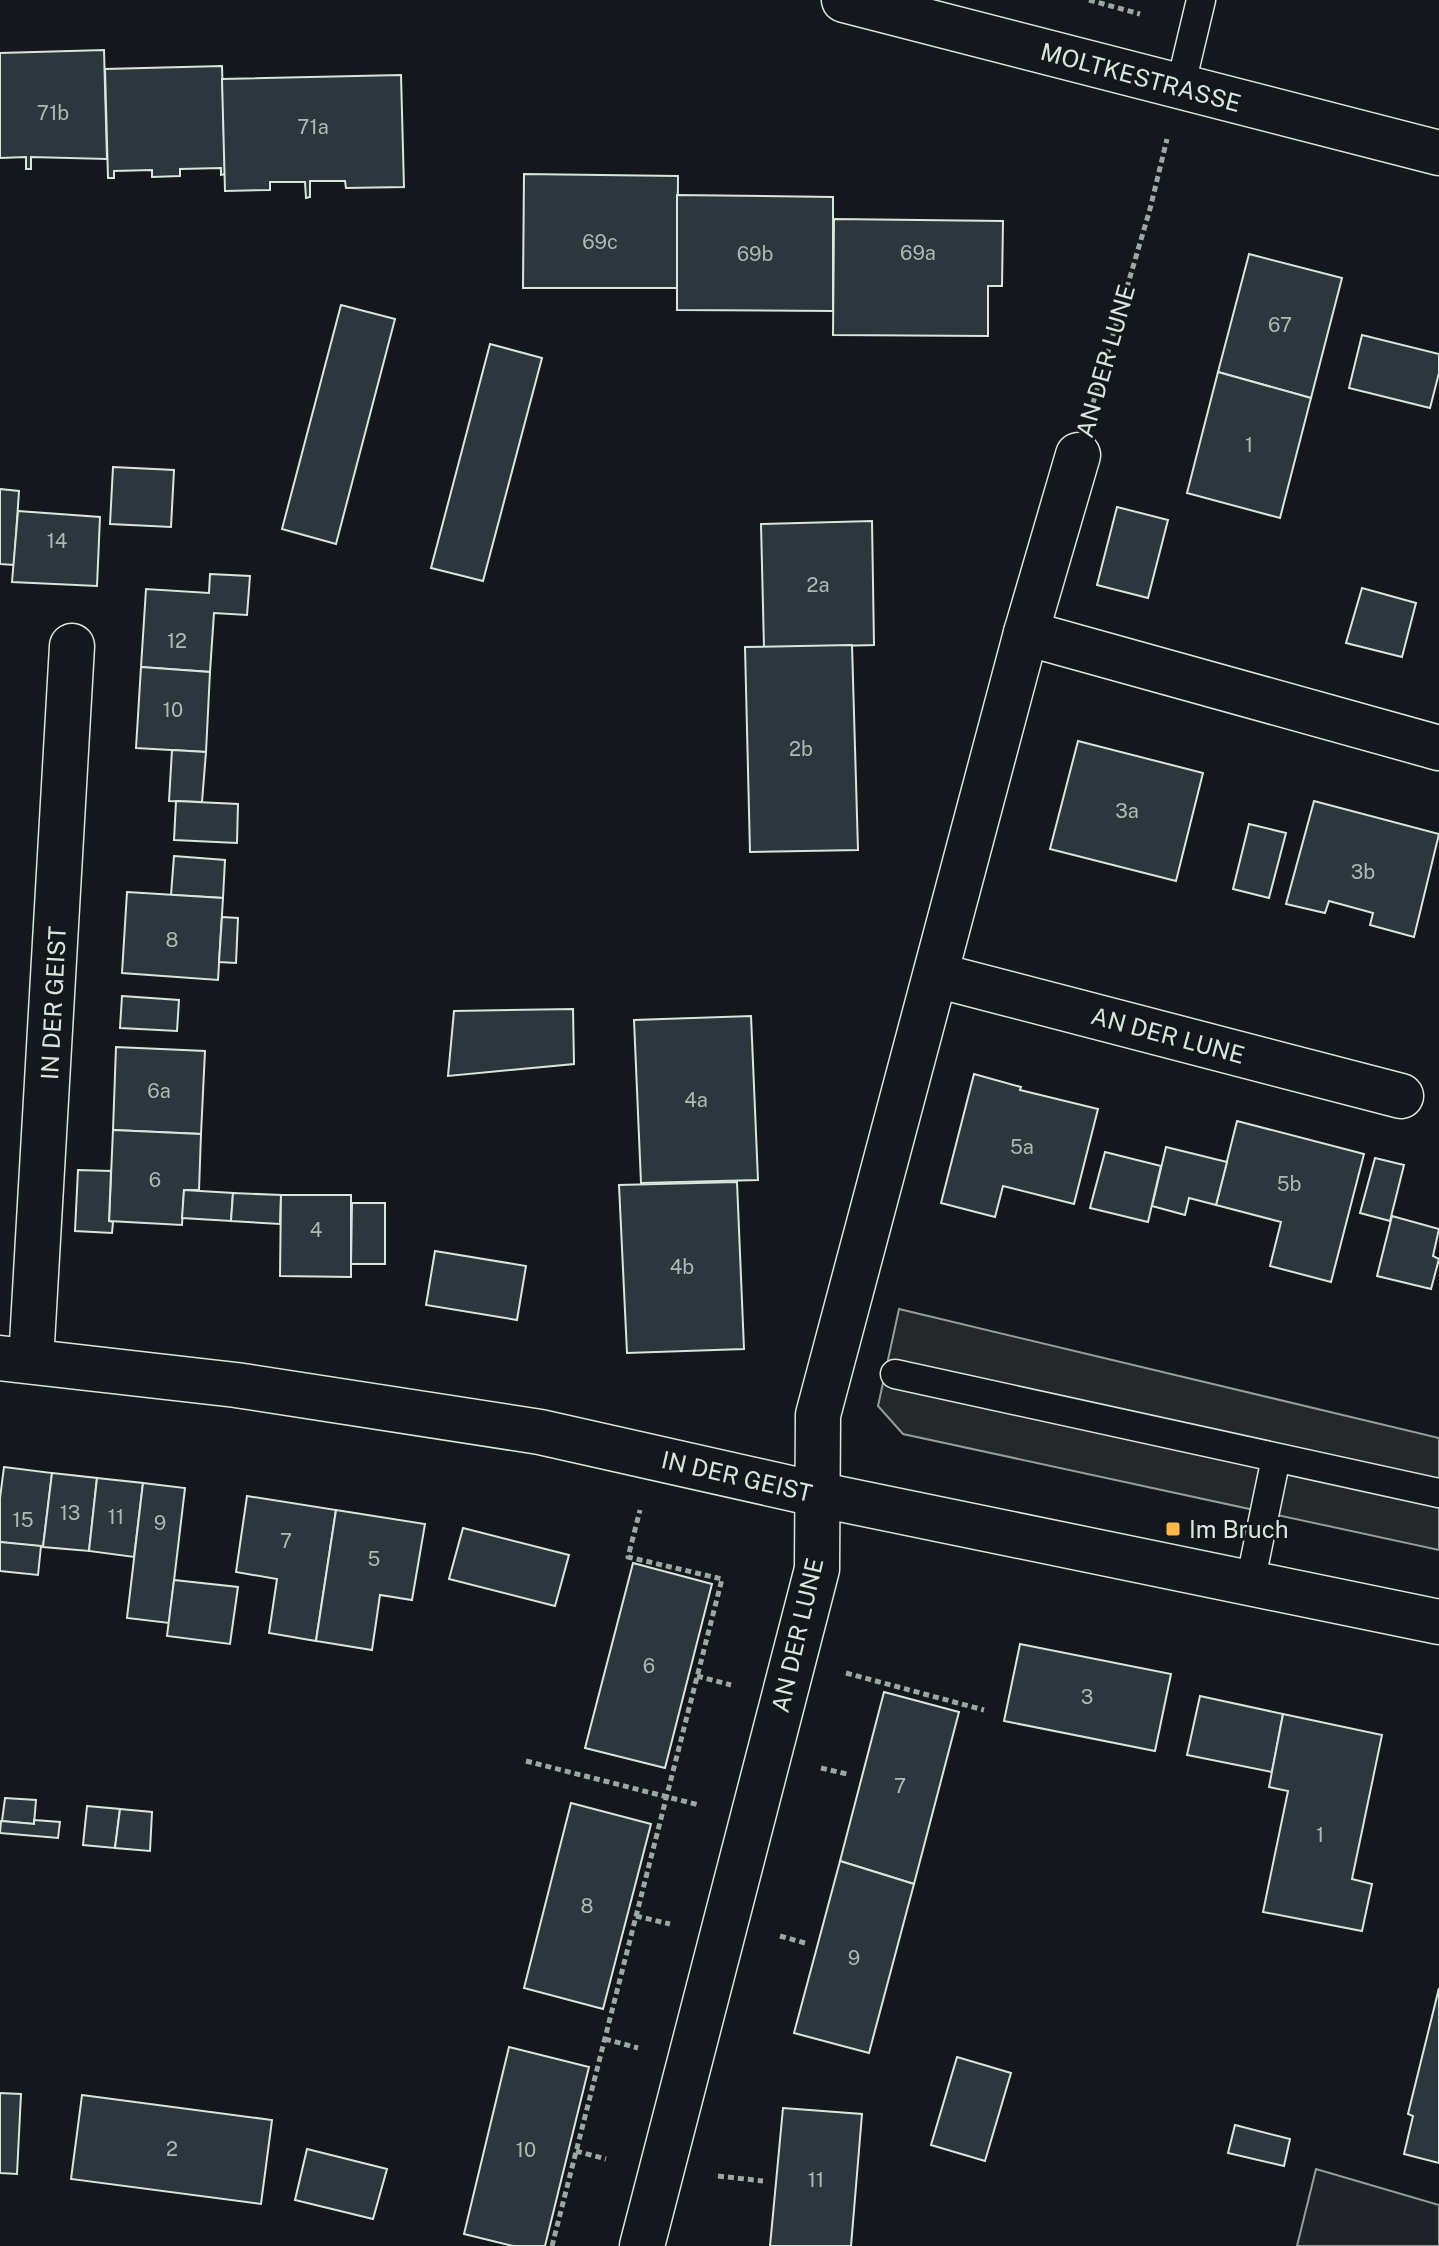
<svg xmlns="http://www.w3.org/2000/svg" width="1439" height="2246" font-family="'Public Sans',sans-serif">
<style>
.green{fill:#202428;stroke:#939e99;stroke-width:2}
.parking{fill:#24282b;stroke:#939e99;stroke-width:2}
.building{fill:#2c363c;stroke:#d8e6dc;stroke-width:2}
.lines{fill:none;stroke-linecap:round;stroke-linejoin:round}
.lane-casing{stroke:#d8e6dc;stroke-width:31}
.street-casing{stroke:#d8e6dc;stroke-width:47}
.secondary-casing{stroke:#d8e6dc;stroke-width:47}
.path{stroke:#9da8a2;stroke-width:5;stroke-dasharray:6 4;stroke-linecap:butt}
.lane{stroke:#14181c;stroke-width:28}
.street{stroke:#14181c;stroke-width:44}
.secondary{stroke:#14181c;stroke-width:44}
.poi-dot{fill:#ffb74d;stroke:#14181c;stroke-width:3}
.labels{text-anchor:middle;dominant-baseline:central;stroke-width:6;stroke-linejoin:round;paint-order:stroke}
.number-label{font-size:20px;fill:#adbab4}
.street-label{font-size:24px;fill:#d8e6dc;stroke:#14181c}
.poi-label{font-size:24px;fill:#d8e6dc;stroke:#14181c;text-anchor:start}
</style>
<rect width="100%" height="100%" fill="#14181c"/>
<path class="green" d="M1316,2169L1439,2205V2246H1297Z"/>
<path class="parking" d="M899,1309L1439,1438V1550L903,1434L878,1406Z"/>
<g class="building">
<path d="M104,50L107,159L31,157V169H26V157L0,158V53Z"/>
<path d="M222,66L225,174L221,175V168L180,169V176L152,177V170L114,171V178H108L105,69Z"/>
<path d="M401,75L404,187L346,188L345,181H310V197L306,198L305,182H270V190L225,191L222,79Z"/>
<path d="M524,174L678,176L677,288H523Z"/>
<path d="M677,195L833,197V311L677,310Z"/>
<path d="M834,219L1003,221L1002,286H988V336L833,335Z"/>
<path d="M1249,254L1342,278L1311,398L1218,372Z"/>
<path d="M341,305L395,319L336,544L282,529Z"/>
<path d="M1362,335L1439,354V373L1430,408L1349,388Z"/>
<path d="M490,344L542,358L483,581L431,568Z"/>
<path d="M1218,372L1311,398L1280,518L1187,493Z"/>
<path d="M113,467L174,470L171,527L110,524Z"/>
<path d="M0,489L19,491L14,565L0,564Z"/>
<path d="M1117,507L1168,520L1148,598L1097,585Z"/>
<path d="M18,511L100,517L97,586L12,582Z"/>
<path d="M872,521L874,645L764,648L761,524Z"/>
<path d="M210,574L250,576L247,615L214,613L210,672L141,667L146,589L209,593Z"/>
<path d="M1362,588L1416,603L1402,657L1346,643Z"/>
<path d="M852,645L858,850L750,852L745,647Z"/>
<path d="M141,667L210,672L206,752L136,748Z"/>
<path d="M1078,741L1203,773L1176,881L1050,849Z"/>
<path d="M172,750L206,752L202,802L169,801Z"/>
<path d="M176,801L238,804L237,843L174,840Z"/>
<path d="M1314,801L1439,834L1414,937L1370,925L1373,913L1329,901L1325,913L1286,904Z"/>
<path d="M1249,824L1286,833L1269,898L1233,889Z"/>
<path d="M174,856L225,860L223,898L171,895Z"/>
<path d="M127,892L223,898L218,980L122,973Z"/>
<path d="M222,917L238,918L236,963L219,962Z"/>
<path d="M122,996L179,1000L177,1031L120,1028Z"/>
<path d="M573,1009L574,1064L448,1076L454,1011Z"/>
<path d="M751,1016L758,1180L641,1183L634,1020Z"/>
<path d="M116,1047L205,1051L201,1134L113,1130Z"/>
<path d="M974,1074L1021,1087L1020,1090L1098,1109L1074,1204L1003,1186L995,1217L941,1203Z"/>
<path d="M1237,1121L1364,1154L1331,1282L1270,1266L1281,1222L1216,1205Z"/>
<path d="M113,1130L201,1134L199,1190H184L182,1225L109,1221Z"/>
<path d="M1166,1147L1227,1162L1216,1205L1189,1198L1185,1215L1152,1206Z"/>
<path d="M1105,1152L1161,1166L1148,1222L1090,1208Z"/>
<path d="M1375,1158L1404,1165L1390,1221L1360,1213Z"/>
<path d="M78,1170L111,1171L109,1221L113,1222L112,1233L75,1231Z"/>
<path d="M737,1182L744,1349L627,1353L619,1185Z"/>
<path d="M184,1190L233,1193L231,1221L182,1218Z"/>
<path d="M233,1193L281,1195L280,1224L231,1221Z"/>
<path d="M281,1195H351V1277L280,1276Z"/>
<path d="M352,1203H385V1264H351Z"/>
<path d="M1392,1216L1439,1229L1433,1256L1439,1259L1431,1289L1377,1276Z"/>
<path d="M435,1251L526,1266L517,1320L426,1305Z"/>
<path d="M4,1467L52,1473L43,1547L0,1542V1498Z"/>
<path d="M52,1473L97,1478L89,1551L43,1547Z"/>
<path d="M97,1478L143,1483L134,1557L89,1551Z"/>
<path d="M143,1483L185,1488L169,1623L127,1618Z"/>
<path d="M247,1496L336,1510L316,1641L269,1633L277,1579L236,1572Z"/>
<path d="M336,1510L425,1524L412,1600L380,1595L372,1650L316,1641Z"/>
<path d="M463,1528L569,1555L555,1606L449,1579Z"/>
<path d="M0,1542L41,1546L38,1575L0,1571Z"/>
<path d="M633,1563L712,1584L665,1768L585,1748Z"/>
<path d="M174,1580L238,1587L230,1644L167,1636Z"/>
<path d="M1020,1644L1171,1674L1155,1751L1004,1721Z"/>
<path d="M884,1692L959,1712L914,1884L840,1861Z"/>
<path d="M1200,1696L1283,1714L1272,1772L1187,1755Z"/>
<path d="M1283,1714L1382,1735L1352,1879L1372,1884L1362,1931L1263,1912L1288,1791L1269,1787Z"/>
<path d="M5,1798L36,1800L34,1824L2,1821Z"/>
<path d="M571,1803L651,1824L603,2009L524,1988Z"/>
<path d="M87,1806L120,1809L115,1848L83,1845Z"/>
<path d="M120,1809L152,1812L150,1851L115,1848Z"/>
<path d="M34,1820L60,1822L58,1838L0,1833L1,1821L34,1824Z"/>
<path d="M840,1861L914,1884L869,2053L794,2033Z"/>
<path d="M1439,1988V2163L1404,2154L1413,2116L1408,2114Z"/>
<path d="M509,2047L589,2067L545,2246H513L464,2234Z"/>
<path d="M957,2057L1011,2073L985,2161L931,2145Z"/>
<path d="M0,2093L21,2094L17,2174L0,2173Z"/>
<path d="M82,2095L272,2120L261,2204L71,2179Z"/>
<path d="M783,2108L862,2114L851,2246H770Z"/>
<path d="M1235,2125L1290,2139L1284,2166L1228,2153Z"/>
<path d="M307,2149L387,2169L373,2219L295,2200Z"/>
</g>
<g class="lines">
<defs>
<g id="lane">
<path d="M1180,88L1201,0"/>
<path d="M895,1374L1439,1493"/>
<path d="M1250,1583L1276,1458"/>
</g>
<g id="street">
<path d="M1026,633L1439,748"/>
<path d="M936,975L1401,1096"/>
<path d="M0,1358L236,1385L540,1432L816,1494L1439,1622"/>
<path d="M31,1361L72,646"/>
<path d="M642,2246L817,1569L818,1415L1026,633L1078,455"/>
</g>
<path id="secondary" d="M844,0L1439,153"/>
</defs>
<use href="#lane" class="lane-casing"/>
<use href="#street" class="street-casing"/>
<use href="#secondary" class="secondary-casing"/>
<g class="path">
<path d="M1089,0L1140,14"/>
<path d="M1093,403L1150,209L1167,139"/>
<path d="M846,1673L984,1710"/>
<path d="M697,1676L731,1685"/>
<path d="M526,1761L699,1805"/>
<path d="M821,1768L847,1774"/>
<path d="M636,1916L670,1924"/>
<path d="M780,1936L805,1943"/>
<path d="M605,2039L638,2048"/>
<path d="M576,2151L606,2159"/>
<path d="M718,2176L763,2181"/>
<path d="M552,2246L722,1579L628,1557L640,1510"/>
</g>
<use href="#lane" class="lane"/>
<use href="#street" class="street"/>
<use href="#secondary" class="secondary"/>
</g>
<rect class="poi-dot" x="1165" y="1521" width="16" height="16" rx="4"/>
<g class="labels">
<g class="number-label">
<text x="53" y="113">71b</text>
<text x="313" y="127">71a</text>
<text x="600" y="242">69c</text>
<text x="918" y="253">69a</text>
<text x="755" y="254">69b</text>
<text x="1280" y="325">67</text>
<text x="1249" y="445">1</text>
<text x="57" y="541">14</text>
<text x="818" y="585">2a</text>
<text x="177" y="641">12</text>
<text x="173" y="710">10</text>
<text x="801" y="749">2b</text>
<text x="1127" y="811">3a</text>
<text x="1363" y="872">3b</text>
<text x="172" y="940">8</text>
<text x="159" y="1091">6a</text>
<text x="696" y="1100">4a</text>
<text x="1022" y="1147">5a</text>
<text x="155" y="1180">6</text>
<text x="1289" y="1184">5b</text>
<text x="316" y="1230">4</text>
<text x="682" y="1267">4b</text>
<text x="70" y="1513">13</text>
<text x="116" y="1517">11</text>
<text x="23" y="1520">15</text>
<text x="160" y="1523">9</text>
<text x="286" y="1541">7</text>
<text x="374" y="1559">5</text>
<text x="649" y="1666">6</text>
<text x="1087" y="1697">3</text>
<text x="900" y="1786">7</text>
<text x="1320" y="1835">1</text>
<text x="587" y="1906">8</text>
<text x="854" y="1958">9</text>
<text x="172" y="2149">2</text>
<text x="526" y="2150">10</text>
<text x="816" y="2180">11</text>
</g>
<g class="street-label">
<text transform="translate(1141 77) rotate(15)">MOLTKESTRASSE</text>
<text transform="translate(1105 361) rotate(-74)">AN DER LUNE</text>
<text transform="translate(53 1003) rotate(-87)">IN DER GEIST</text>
<text transform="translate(1168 1035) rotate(15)">AN DER LUNE</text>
<text transform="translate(737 1476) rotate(13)">IN DER GEIST</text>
<text transform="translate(797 1635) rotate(-77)">AN DER LUNE</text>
</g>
<g class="poi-label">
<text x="1189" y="1529">Im Bruch</text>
</g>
</g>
</svg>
